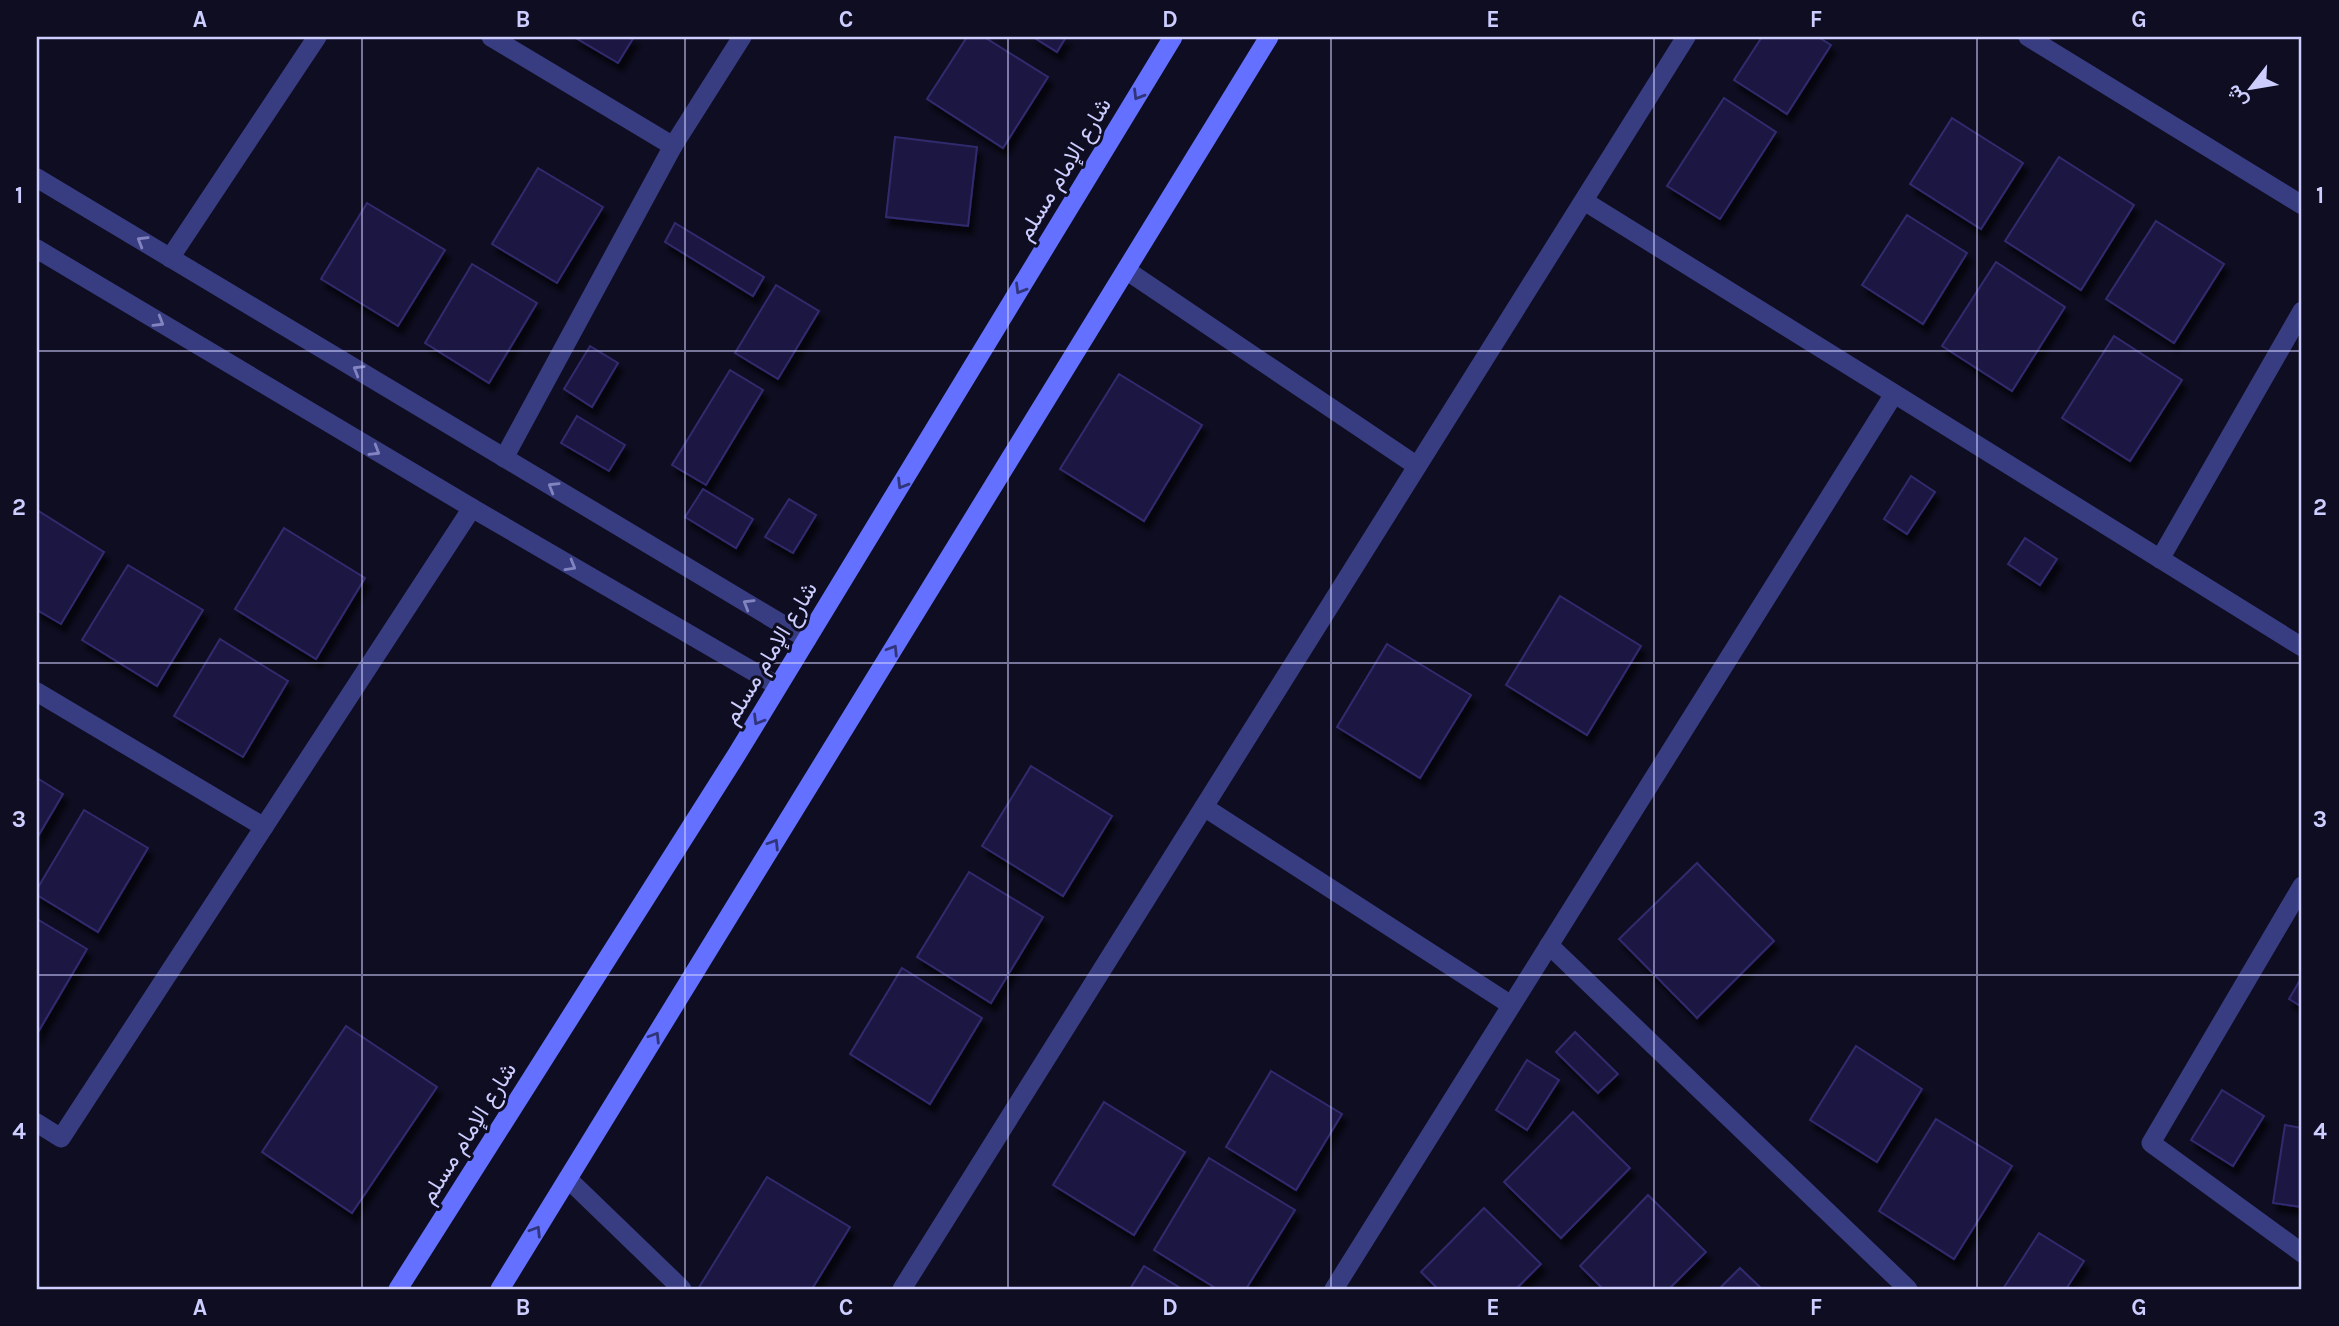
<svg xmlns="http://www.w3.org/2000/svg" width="2339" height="1326" font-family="Karla,Vazirmatn,sans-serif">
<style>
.building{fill:#1d1942;stroke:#312b6e;stroke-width:2;filter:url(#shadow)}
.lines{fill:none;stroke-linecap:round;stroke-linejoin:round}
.minor{stroke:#383c80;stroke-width:19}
.secondary{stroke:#6470ff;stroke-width:19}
.oneway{stroke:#30357a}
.oneway2{stroke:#8284c0}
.grid{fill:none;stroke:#cdcdff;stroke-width:2;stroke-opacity:0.55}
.labels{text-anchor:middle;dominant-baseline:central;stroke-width:6;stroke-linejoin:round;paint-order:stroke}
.street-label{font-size:23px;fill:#cdcdff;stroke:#0e0d21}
.neatline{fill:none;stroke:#cdcdff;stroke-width:2.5}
.grid-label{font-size:23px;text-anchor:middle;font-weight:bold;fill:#cdcdff}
</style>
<defs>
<filter id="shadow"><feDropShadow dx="4.5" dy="8" stdDeviation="2" flood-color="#0009"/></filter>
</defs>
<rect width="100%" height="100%" fill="#0e0d21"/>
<g class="building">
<path d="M574,37H634L618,63Z"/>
<path d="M967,37H984L1048,77L1003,148L927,99Z"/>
<path d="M1033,37H1066L1057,52Z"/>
<path d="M1762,37H1818L1831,45L1787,114L1734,80Z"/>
<path d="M1724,98L1776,132L1720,219L1667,186Z"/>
<path d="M1952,118L2023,163L1981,229L1910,184Z"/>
<path d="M895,137L977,147L968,226L886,217Z"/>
<path d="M2059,157L2134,205L2081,290L2005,241Z"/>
<path d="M538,168L603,207L557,283L492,244Z"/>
<path d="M367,203L445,250L398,326L321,279Z"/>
<path d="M1907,215L1967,253L1923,324L1862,285Z"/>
<path d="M2156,221L2224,264L2174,343L2106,299Z"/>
<path d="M675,223L764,277L753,296L665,242Z"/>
<path d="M1996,262L2065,307L2012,391L1942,346Z"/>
<path d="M472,264L537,303L489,383L425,343Z"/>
<path d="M776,285L819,311L778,379L735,353Z"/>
<path d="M2114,336L2182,380L2130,461L2062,418Z"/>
<path d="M590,346L618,363L592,407L564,389Z"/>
<path d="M730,370L763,390L706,485L672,465Z"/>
<path d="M1119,374L1202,425L1144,521L1060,469Z"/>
<path d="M577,416L625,445L609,471L561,443Z"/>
<path d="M1911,476L1935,492L1907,534L1884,519Z"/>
<path d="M703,489L753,519L736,548L685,517Z"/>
<path d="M789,499L816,515L793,553L765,537Z"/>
<path d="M37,510L104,552L61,624L37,610Z"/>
<path d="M284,528L365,578L316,659L235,609Z"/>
<path d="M2025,538L2057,559L2040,585L2008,564Z"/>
<path d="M128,565L203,610L157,686L82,640Z"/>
<path d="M1560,596L1641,646L1587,735L1506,685Z"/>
<path d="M220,639L288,681L243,757L174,716Z"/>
<path d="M1387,644L1471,695L1420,778L1337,727Z"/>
<path d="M1031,766L1112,816L1063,896L982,846Z"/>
<path d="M37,778L63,794L37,838Z"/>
<path d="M84,810L148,848L98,932L37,895V889Z"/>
<path d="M1697,863L1774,941L1697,1018L1619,939Z"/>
<path d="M969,872L1043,917L991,1003L917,957Z"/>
<path d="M37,919L87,949L37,1034Z"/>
<path d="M902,968L982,1018L930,1104L850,1054Z"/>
<path d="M2302,977V1007L2289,999Z"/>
<path d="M346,1026L437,1087L352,1213L262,1152Z"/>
<path d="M1575,1032L1618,1074L1598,1093L1556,1052Z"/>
<path d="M1856,1046L1922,1089L1877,1162L1810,1120Z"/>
<path d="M1527,1060L1559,1080L1527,1130L1496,1110Z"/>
<path d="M1271,1071L1342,1114L1296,1190L1226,1147Z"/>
<path d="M2222,1090L2264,1116L2233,1166L2191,1140Z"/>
<path d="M1104,1102L1185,1152L1134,1235L1053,1185Z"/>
<path d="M1573,1112L1630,1168L1561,1238L1504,1182Z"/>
<path d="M1936,1119L2012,1166L1954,1259L1879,1211Z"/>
<path d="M2285,1125L2302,1128V1207L2273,1203Z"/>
<path d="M1209,1158L1295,1210L1246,1289H1217L1154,1250Z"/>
<path d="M767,1177L850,1227L812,1289H698Z"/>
<path d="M1648,1195L1706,1252L1669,1289H1603L1580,1266Z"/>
<path d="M1484,1208L1541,1264L1516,1289H1438L1421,1272Z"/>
<path d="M2039,1233L2084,1261L2066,1289H2003Z"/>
<path d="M1144,1266L1182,1289H1130Z"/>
<path d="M1740,1268L1762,1289H1719Z"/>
</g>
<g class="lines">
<g class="minor">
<path d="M491,37L673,146"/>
<path d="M2028,37L2302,205"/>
<path d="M37,178L807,639"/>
<path d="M1584,201L2302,647"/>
<path d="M37,249L472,508L778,686"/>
<path d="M170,258L317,37"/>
<path d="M1126,270L1417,466"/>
<path d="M504,458L673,146L742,37"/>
<path d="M2160,559L2302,311"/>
<path d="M37,692L264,827"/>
<path d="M1204,807L1511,1005"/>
<path d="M2302,886L2151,1143L2302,1253"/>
<path d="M1549,945L1908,1289"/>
<path d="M37,1123L61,1138L472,508"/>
<path d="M568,1179L682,1289"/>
<path d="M902,1289L1686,37"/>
<path d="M1334,1289L1894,394"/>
</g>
<g class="secondary">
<path d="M398,1289L737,754L1173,37"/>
<path d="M500,1289L1269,37"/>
</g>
</g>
<defs><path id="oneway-chevron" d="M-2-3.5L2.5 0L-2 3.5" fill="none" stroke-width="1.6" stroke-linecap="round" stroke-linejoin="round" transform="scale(1.75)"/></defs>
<g class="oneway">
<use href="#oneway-chevron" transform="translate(1138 95) rotate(121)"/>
<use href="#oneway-chevron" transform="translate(1020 289) rotate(121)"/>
<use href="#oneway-chevron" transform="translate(902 484) rotate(121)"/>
<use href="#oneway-chevron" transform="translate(893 650) rotate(-58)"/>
<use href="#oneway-chevron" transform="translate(758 720) rotate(121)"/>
<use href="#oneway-chevron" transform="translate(774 844) rotate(-58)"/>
<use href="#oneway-chevron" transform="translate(655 1037) rotate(-58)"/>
<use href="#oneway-chevron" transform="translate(536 1231) rotate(-58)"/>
</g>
<g class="oneway2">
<use href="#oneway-chevron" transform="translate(142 241) rotate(-149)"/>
<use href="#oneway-chevron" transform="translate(159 322) rotate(31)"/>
<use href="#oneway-chevron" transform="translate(358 370) rotate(-149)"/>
<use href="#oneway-chevron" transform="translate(375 451) rotate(31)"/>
<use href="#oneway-chevron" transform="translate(553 487) rotate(-149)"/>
<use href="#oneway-chevron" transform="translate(571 566) rotate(30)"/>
<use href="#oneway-chevron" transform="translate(748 604) rotate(-149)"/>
</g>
<path class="grid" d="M362,37V1289M685,37V1289M1008,37V1289M1331,37V1289M1654,37V1289M1977,37V1289M37,351H2302M37,663H2302M37,975H2302"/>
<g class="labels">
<g class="street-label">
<text transform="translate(1064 169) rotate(-59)">شارع الإمام مسلم</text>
<text transform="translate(770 653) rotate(-59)">شارع الإمام مسلم</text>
<text transform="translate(468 1133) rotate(-58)">شارع الإمام مسلم</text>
</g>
</g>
<rect width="2339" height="1326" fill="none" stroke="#0e0d21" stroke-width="77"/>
<g transform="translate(2251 88) rotate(239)" stroke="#0e0d21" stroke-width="5" paint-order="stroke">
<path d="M0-5L12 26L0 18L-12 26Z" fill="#cdcdff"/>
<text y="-10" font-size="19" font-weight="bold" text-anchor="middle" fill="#cdcdff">ش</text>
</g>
<rect x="38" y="38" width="2262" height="1250" class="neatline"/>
<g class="grid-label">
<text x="200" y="27">A</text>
<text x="523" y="27">B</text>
<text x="846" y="27">C</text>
<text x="1170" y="27">D</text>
<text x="1493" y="27">E</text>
<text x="1816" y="27">F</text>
<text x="2139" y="27">G</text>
<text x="19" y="203">1</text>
<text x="2320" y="203">1</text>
<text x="19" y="515">2</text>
<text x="2320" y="515">2</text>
<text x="19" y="827">3</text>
<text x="2320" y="827">3</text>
<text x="19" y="1139">4</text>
<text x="2320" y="1139">4</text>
<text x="200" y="1315">A</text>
<text x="523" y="1315">B</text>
<text x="846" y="1315">C</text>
<text x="1170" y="1315">D</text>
<text x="1493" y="1315">E</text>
<text x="1816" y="1315">F</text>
<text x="2139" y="1315">G</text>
</g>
</svg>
